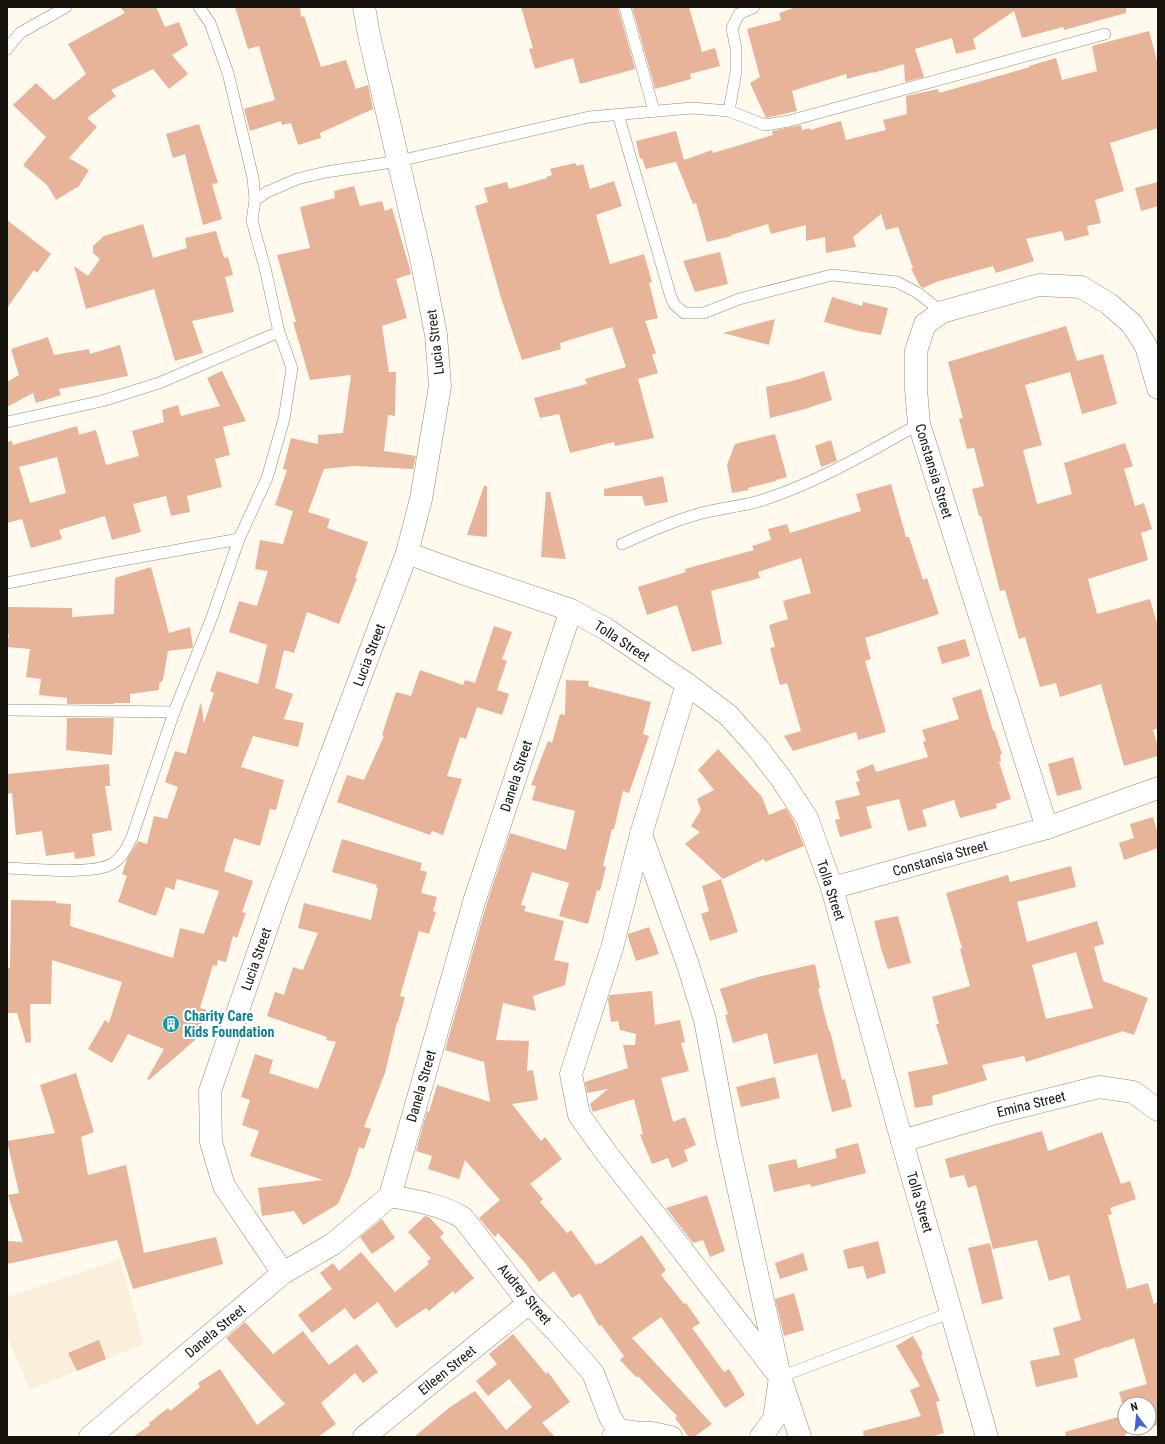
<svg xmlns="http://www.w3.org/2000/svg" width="1165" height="1444" font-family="'Roboto Condensed',sans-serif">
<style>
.industrial{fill:#faefda}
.building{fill:#e7b49a;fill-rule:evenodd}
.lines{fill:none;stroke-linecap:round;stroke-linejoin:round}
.lane-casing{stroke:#938c78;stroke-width:12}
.street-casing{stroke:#938c78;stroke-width:23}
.lane{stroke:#fff;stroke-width:11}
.street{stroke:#fff;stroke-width:22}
.labels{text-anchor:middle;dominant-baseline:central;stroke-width:4;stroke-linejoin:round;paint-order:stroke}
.street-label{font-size:14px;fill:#16140c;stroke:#fff}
.culture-label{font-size:14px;font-weight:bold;fill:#0d838f;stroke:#fff;text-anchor:start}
</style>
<rect width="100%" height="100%" fill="#fffaed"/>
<path class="industrial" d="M120,1259L144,1344L30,1390L7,1336V1297Z"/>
<g class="building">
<path d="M120,7H156L165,27L179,22L188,45L172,55L188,74L169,89L153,69L111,90L116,96L87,118L97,127L69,158L89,170L79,186L56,200L47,185L23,165L46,137L13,105L36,83L54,100L86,74L68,44L125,13Z"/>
<path d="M235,7H300L301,17L304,16L321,67L346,60L356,89L368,85L373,109L320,133L321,138L298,145L291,123L282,125L281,121L250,131L244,109L275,100L259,46L248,49Z"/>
<path d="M521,7H618L635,69L580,84L573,58L535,69L529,49L533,48Z"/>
<path d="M632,7H689L702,52L715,48L720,66L690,74L691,79L655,89Z"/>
<path d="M796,7H1126V13L1064,30L1063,27L1022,38L1014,11L973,39L976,49L956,54L952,38L915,49L924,77L905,82L904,64L873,73V72L847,79L846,74L792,91L797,111L766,118L750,83L760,77L747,29L781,20L779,13Z"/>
<path d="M1149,31L1158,64V128L1110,143L1124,191L1095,200L1101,223L1087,226L1089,235L1065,241L1062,231L1026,239L1034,261L996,273L993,266L936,282L923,288L920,286L911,269L913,268L898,227L886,230L881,214L853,237L856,247L826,253L825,237L806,241V225L771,234L768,224L731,235L732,236L707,242L696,203L693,204L676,162L679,161L646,169L642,158L640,159L636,141L676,131L684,160L712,150L713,153L773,135L772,131L801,125L802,130L810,128V130L841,121L846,140L886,130L883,120L907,114L906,96L938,89L939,93L1030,67L1029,66L1056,58L1062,80L1097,71L1092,46Z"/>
<path d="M199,124L218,183L212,184L222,219L203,225L185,154L173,158L166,134Z"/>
<path d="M575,163L577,166L583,164L590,189L614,181L622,206L596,215L610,264L644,254L652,282L649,283L658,318L645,321L656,353L652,355L658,373L638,379L654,438L615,446L614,442L570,453L559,414L540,418L534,398L587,384L585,379L626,367L612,327L560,343L561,349L522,360L501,298L475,206L488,202L484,188L507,182L509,189L547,178L546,177L552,175L550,169Z"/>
<path d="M1158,182V206L1141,211L1135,188Z"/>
<path d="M354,186L360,206L382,201L385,211L392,208L410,269L411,274L396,279L407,318L382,326L389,372H396L395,416L388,415L384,451L416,456L413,469L354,466L324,469L308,512L330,519L327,528L368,542L355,578H357L339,624L307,612L294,653L284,650L275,688L293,694L284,719L304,723L298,747L253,736L241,767L284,780L276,810L270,809L260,846L234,838L224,871L253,881L242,912L246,913L237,938L233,936L226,962L218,960L217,966L213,965L200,1008L207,1010L195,1040L149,1080L147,1079L164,1049L128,1034L112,1063L88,1049L105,1020L109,1023L122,982L52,960L51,1004H30L31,1042L26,1043L17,1013H7V968H10L11,900L56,901V903L71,904L70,926L173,958L180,928L204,934L219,891L177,879L174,890L166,887L156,916L118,902L127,876L122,874L127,859L138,841L147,844L154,816L167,819L178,787L165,782L175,751L186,754L201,702L204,723L214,693L210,691L217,671L258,684L267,645L229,632L239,601L257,606L268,571L255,569L260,540L283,544L293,511L275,505L287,470L283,469L291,438L318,444V435L343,433L351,375L310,380L293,322H296L277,255L310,248L300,207L335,198L334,191Z"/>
<path d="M7,220L51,254L37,273L34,270L7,308Z"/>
<path d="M143,224L153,258L187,248L185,238L216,231L224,258L228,257L233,275L225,277L234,312L192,321L203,353L175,361L154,289L86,309L74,266L88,276L100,259L93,253V246L104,236Z"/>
<path d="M720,252L728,284L695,292L683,261Z"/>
<path d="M832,297L862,306L863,302L888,308L881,335L858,331L824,322Z"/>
<path d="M775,319L769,345L723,333Z"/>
<path d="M1066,326L1077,361L1103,354L1117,404L1082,414L1070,372L1025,385L1042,445L1023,450L1037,504L1072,494L1064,463L1125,443L1133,466L1124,469L1135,506L1144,503L1152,529L1141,533L1148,560L1088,579L1097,614L1150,599L1158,627V728L1153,730L1158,747V756L1124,766L1101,684L1060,697L1056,683L1040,687L1025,637L1019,639L1005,590L1000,591L981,516H979L972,489L984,486L974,448L967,449L959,419L963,418L948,362Z"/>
<path d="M48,337L54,355L89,349L90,354L120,345L128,376L59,389L61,395L36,403L33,393L7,407V382L19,375L11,349Z"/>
<path d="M222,371L246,421L223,427L230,455L215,459L222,487L187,496L190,512L171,516L166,496L133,504L141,532L112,540L105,516L59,530L62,539L31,548L22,519L7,523V442L12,441L13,445L77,426L79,435L96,430L106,465L139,456L132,431L164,422L162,410L178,405L181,416L220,406L207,378ZM57,457L66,493L30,503L19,467Z"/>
<path d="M824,371L832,400L805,409L770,418L766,387L796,380Z"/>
<path d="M775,434L787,477L776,480V481L748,488L749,490L732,493L727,465L735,444Z"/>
<path d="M831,440L837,461L821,467L815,446Z"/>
<path d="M663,476L668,502L645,506L642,496H604V489Z"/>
<path d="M891,484L906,537H909L923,580L927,578L939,614L865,638L871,659L865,661L886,732L858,740L856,732L793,751L784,736L801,731L787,683L780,685L770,648L775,647L769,625L788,619L783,601L811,593L801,558L758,572L760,578L711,591L722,644L692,652L677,605L647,615L638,587L686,572L685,569L754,550L752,546L771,540L768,529L787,524L790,533L861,511L856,494Z"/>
<path d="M484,486H487V537L467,535Z"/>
<path d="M546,492H550L566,559L541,557Z"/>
<path d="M151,567L169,633L190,627L193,646L192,648L168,651L163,680L159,684V690L130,694V703H114V704H67V698L39,695L41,679L26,677L30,649L7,647L9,634H7V607L72,608V617L114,614L115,578Z"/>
<path d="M494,626L512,632L502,659L507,661L497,690L509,694L502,715L477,707L466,739L460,737L447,776L462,779L443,835L432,831L430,835L337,802L347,775L364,780L384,736L382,735L396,692L411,696L420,670L463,685L465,680L475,683Z"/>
<path d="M965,639L970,656L942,664L937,647Z"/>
<path d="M566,680L589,681L588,686L651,702L643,734L649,736L629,793L623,791L614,829H612L603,866L606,867L600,891L597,890L588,924L559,916L569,883L532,872L521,905L526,906L524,911L564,921L554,960L569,963L565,985L533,996L536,1011L503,1003L496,1040L529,1041L527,1071L533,1070L538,1100L512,1104L541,1141L545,1137L562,1159L530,1184L543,1199L540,1202L567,1233L571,1230L596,1265L599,1263L600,1264L642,1235L666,1270L661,1275L684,1304L686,1303L700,1323L692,1328L724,1372L729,1369L745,1395L725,1408L661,1317L632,1338L712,1424L694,1437H689L675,1418L677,1416L638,1376L637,1378L620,1360L624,1356L601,1325L599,1326L580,1293L572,1298L554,1271L539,1282L526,1264L498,1233L495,1237L483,1223L479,1218L500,1200L465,1160L459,1179L428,1169L432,1156L416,1151L427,1111L429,1112L437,1085L490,1102L484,1062L445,1050L486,906L510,833L566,850L575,811L532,800L536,786L531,785L548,741L552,743L560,714L565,715Z"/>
<path d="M981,689L993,731L994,730L1002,754L1000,755L1001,761L999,762L1011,799L996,804L997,808L960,818L954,800L922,810L927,826L908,831L899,799L866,807L872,828L840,837L835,820L840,819L835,801L860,795L856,782L860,781L856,771L873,764L876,772L928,757L923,742L926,741L922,730L959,719L952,698Z"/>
<path d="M67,718H114L112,755L66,750Z"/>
<path d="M718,749L762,797L769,815L786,808L794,821L804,846L765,862L764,859L723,879L685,844L700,832L691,826L701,810L697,799L714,790L698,770Z"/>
<path d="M1073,757L1082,789L1057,796L1048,764Z"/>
<path d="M109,764L110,786H105L112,830L92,834L95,856L75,859L74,852L46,856L42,831L16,835L12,793L7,794V774Z"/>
<path d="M1153,817L1158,835V848L1124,860L1119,843L1134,838L1130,824Z"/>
<path d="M342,839L422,863L420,870L427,872L421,893L437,897L433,911L436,912L429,934L419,931L409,965L400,996L405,997L398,1022H397L385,1073L364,1127L371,1129L364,1149L359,1147L350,1176L338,1204L303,1225L294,1211L262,1216L258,1188L323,1180L250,1156L259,1131L242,1125L250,1100L241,1097L255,1054L273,1060L269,1073L318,1089L336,1042L326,1040L327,1037L267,1016L275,992L284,995L293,967L303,970L318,933L298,928L304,903L371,920L378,888H376L377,885L332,872Z"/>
<path d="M1071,866L1076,887L1017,902L1027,942L1097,921L1104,944L1094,947L1103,981L1148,998L1134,1035L1122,1031L1121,1032L1026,1062L1024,1056L982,1065L987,1080L932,1096L933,1105L915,1108L908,1072L948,1064L936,1024H939L932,997L970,986L960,949L962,948L946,893L1008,875L1010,882ZM1076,952L1093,1008L1046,1019L1032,965Z"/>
<path d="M721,879L738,932L710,941L701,914L709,911L702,886Z"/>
<path d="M898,916L911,963L888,969L882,952L874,921Z"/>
<path d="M649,927L659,954L636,961L628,937V934Z"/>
<path d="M815,964L820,988L818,989L829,1031H830L842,1080L845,1079L852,1107L832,1112L817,1054L774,1064L767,1033L733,1043L725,1015L728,1014L720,989L758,977Z"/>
<path d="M652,991L655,1025L680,1020L685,1042L681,1043L689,1071L661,1078L673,1122L685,1117L696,1145L684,1150L688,1161L672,1168L668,1158L652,1164L640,1135L643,1134L634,1099L593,1112L590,1104L608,1089L587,1093L585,1082L628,1068L623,1045H635L636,1034L620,1030L618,1021L611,1022L608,999L610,995Z"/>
<path d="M76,1073L94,1132L81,1137L88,1175L126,1165L144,1253L216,1237L223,1264L133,1289L117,1240L7,1264V1241L23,1242L8,1195L19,1193L7,1141L55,1133L40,1085Z"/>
<path d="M775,1077L780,1098L741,1107L736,1087Z"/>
<path d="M1042,1131L1048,1151L1102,1132L1121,1184L1130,1181L1136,1199L1110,1208L1112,1214L1108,1215L1127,1289L1148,1283L1154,1304L1158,1302V1404H1157L1158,1425L1149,1427V1404H1125V1413L1119,1392L1147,1384L1134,1338L1106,1348V1347L1074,1359L1078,1377L1036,1387L1030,1361L1060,1355L1053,1328L1081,1320L1069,1275L1049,1281L1037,1240L993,1249L976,1185L968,1188L964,1175L950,1178L945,1159Z"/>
<path d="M858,1143L866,1173L811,1187L810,1184L774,1192L768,1165L796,1159L798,1168L837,1158L835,1149Z"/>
<path d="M707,1195L725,1251L710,1257L703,1240L693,1243L666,1208Z"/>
<path d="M425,1216L429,1217L444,1233L440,1237L474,1278L455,1294L453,1291L429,1311L426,1308L396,1328L378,1302L354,1320L345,1308L312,1333L298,1315L332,1289L320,1273L333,1263L339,1271L361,1252L395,1292L429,1264L427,1262L431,1258L408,1232Z"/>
<path d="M382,1219L395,1238L372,1254L360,1237Z"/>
<path d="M878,1241L886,1273L867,1279L863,1266L848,1269L843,1250Z"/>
<path d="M990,1243L1003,1299L982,1304L968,1248Z"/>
<path d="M803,1253L808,1270L780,1279L775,1263Z"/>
<path d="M794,1293L804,1330L784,1336L775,1299Z"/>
<path d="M245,1322L273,1354L303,1331L329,1365L357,1344L378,1372L363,1383L355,1373L321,1403L336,1424L318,1437H133L150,1425L149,1423L168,1408L170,1411L200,1387L198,1383L220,1369L257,1425L285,1404L226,1338Z"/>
<path d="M513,1334L546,1374L548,1372L570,1402L542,1423L555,1437H414L450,1407L475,1391L506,1430L532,1407L509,1379L488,1396L476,1381L497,1364L489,1354Z"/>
<path d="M913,1336L923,1354L921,1356L940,1401L936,1402L944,1433L930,1437H864L863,1431L921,1416L910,1390L920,1386L896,1346Z"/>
<path d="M99,1340L106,1359L77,1371L68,1353Z"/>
<path d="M1125,1415V1428H1147L1125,1434V1437H1066L1065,1432Z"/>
</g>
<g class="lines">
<defs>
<g id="lane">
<path d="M199,7L210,23L228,73L253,178L255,200"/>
<path d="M625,7L654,111"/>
<path d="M7,49L20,33L66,7"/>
<path d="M729,111L736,72V49L732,28L739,14L754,7"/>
<path d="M618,114L670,294L674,304L684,313H704L739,299L832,275L897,282L918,293L942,312"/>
<path d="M7,422L102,401L159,383L279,332"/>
<path d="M622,544C646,533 670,522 695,515C717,508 741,507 763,500C818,482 869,452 919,424"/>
<path d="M7,583L112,562L239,539"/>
<path d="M7,710L174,712"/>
<path d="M7,868C31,869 92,875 112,864C122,858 127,847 132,837L174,712L212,617L239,539L267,478L284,419L292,368L279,332L265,268L252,221L255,200L267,192L297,179L326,172L399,161L589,117L692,108L729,111L765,125L789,121L1105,34"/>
<path d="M780,1377L952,1312"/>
</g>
<g id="street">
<path d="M1158,388L1146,346L1132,324L1109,304L1081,287L1039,285L942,312L925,324L916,351V389L919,424L1047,828L1158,788"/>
<path d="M407,553L459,572L571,610L606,629L687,684L728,715L756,746L780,777L807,818L832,888L902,1141L987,1437"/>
<path d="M687,684L641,834L612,948L571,1074L579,1115L607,1154L673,1238L780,1377L774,1419L761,1437"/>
<path d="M641,834L688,965L705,1020L728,1142L780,1377L800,1437"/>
<path d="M832,888L1047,828"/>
<path d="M902,1141L996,1113L1099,1087L1133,1092L1158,1110"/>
<path d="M390,1196C415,1201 441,1204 463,1218L529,1303L558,1333L593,1373L610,1417L618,1430L613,1437"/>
<path d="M283,1273L224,1186L211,1142L210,1091L275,904L407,553L421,499L440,386L436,335L422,263L369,35L364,7"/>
<path d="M618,1430L639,1433H652L671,1437"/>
<path d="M90,1437L283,1273L333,1244L390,1196L474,902L571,610"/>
<path d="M364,1437L529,1303"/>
</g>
</defs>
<use href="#lane" class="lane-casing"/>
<use href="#street" class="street-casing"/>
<use href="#lane" class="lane"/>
<use href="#street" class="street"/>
</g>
<defs>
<symbol id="building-disc" viewBox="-11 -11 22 22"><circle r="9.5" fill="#0f9aa8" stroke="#fff"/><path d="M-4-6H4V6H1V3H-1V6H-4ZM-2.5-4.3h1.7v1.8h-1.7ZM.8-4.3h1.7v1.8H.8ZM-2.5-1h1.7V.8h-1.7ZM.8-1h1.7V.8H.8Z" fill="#fff"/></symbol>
</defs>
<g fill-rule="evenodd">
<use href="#building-disc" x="161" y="1014" width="20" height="20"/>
</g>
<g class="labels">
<g class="street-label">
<text transform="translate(435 342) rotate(-97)">Lucia Street</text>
<text transform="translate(934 471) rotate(73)">Constansia Street</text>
<text transform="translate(622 641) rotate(33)">Tolla Street</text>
<text transform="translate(369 655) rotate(-69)">Lucia Street</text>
<text transform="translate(516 776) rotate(-72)">Danela Street</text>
<text transform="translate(940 858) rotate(-16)">Constansia Street</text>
<text transform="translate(831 890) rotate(72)">Tolla Street</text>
<text transform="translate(256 959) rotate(-71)">Lucia Street</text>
<text transform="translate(421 1086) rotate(-74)">Danela Street</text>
<text transform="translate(1031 1104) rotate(-14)">Emina Street</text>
<text transform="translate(920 1202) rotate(74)">Tolla Street</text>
<text transform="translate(525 1294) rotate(50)">Audrey Street</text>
<text transform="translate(215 1331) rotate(-40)">Danela Street</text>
<text transform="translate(447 1370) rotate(-39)">Eileen Street</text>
</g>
<g class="culture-label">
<text x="184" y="1016">Charity Care<tspan x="184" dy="16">Kids Foundation</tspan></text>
</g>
</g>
<rect width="1165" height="1444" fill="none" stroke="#16140c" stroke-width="16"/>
<g transform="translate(1137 1416) rotate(344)"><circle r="19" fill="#ffffff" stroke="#a2a19e"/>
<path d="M0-3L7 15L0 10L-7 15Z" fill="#4262d4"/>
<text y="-6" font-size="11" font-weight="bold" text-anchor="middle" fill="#16140c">N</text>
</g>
</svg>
